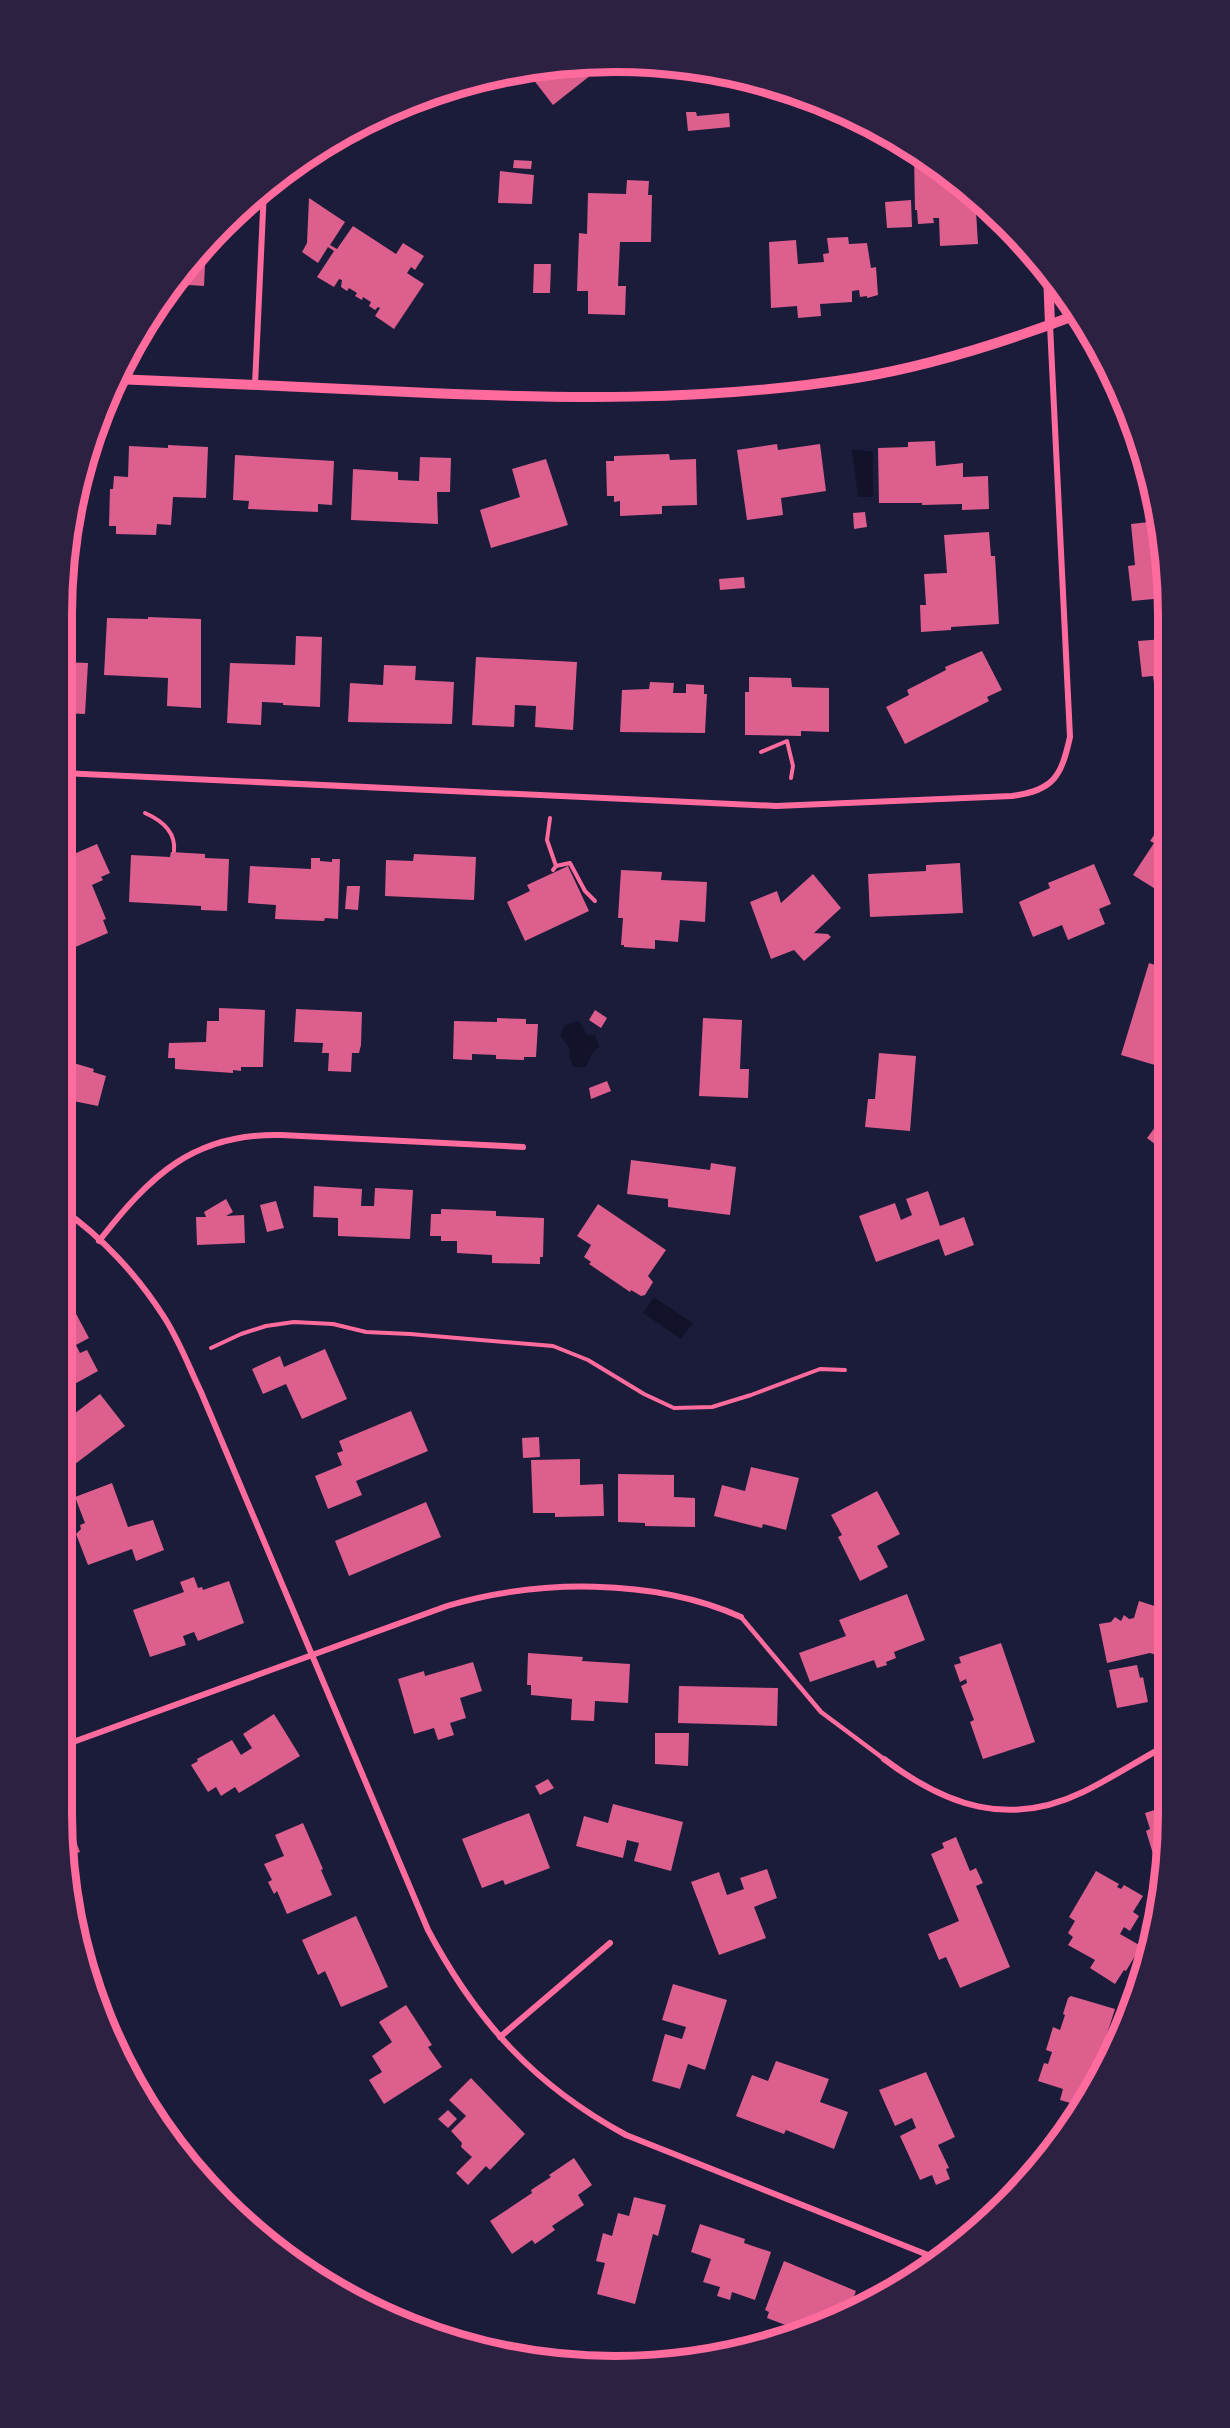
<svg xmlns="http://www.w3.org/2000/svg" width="1230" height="2428" font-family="Overpass,sans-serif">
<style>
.water{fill:#12122b}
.building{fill:#dd5f8e}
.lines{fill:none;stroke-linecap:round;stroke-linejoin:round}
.path{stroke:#ff6b9d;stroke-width:4}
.service{stroke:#ff6b9d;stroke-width:4.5}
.minor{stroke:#ff6b9d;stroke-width:6}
.tertiary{stroke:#ff6b9d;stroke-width:10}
.rim{fill:none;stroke:#ff6b9d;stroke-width:8}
</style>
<rect width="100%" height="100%" fill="#1b1b3a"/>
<g class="water">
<path d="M852,449L873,452V497H858Z"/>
<path d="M577,1021L581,1024L587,1035H595L599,1046L591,1055L586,1067H574L570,1060L569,1047L560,1035L565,1025Z"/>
<path d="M654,1297L693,1323L681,1339L643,1313Z"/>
</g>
<g class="building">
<path d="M605,64L553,105L526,70L542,66Z"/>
<path d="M686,112H696L697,116L729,113L730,127L688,131Z"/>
<path d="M368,122L359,141L343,134Z"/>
<path d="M914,155L975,195L978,244L940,246L939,218H933L934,223L918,224L917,210H915Z"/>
<path d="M514,160L532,161L531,169L513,168Z"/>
<path d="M500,171L534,175L532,204L498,203Z"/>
<path d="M627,180L649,181L648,195H652L651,242H620L618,286H626L625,315L588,314V291H577L579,233L587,234L588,193L626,194Z"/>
<path d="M309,198L345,222L330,245L337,249L353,226L396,254L403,243L424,256L415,270L411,267L407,273L424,284L394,329L375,316L380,308L378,307L375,310L369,306L371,302L363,297L362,300L355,296L357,293L349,288L347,291L341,287L342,280L339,279L334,287L317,277L334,251L328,247L318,263L302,252L307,243Z"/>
<path d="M911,200L912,227L887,228L885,202Z"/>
<path d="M848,237L849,244L867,243L871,268L876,267L878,295L867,298V296L860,297L859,290L852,291V302L820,304L821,316L798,318L797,306L771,308L769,242L796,240L798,264L824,262L823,254L829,253L827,238Z"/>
<path d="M206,246L204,286L172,284L176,278Z"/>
<path d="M534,264H551L550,293H533Z"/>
<path d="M170,288L168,309H157L159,305Z"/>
<path d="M935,441L936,466L963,463V477L988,476L989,509L962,510V504L922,505V503H879L878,448L908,447V442Z"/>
<path d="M777,444L778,450L820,444L826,491L781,498L783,515L747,520L737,450Z"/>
<path d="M168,445L208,447L206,498L173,497L171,525L157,524L156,535L116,534V526H109L110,489H113L114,476L128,477L129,446L168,448Z"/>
<path d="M669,454L670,460L696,459L697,505L662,506V514L620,516V501L614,502V496H607L606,461H614V456Z"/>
<path d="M235,455L334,461L332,505L318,504V512L248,509L249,501L233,500Z"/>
<path d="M420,457L451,458L450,492H437L438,524L351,520L353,469L398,472V480L419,481Z"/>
<path d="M546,459L568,525L491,548L480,510L520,497L512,469Z"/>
<path d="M865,512L867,527L854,529L853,513Z"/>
<path d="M1158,521L1164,543V598L1132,601L1128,566L1135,565L1131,524Z"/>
<path d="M989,532L991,556H995L999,624L951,627V630L921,632L920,605H926L924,574L947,573L944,535Z"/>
<path d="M744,577L745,588L720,590L719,579Z"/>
<path d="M148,617L201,619V708L167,706L168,678L104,675L107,618L148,619Z"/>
<path d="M296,636L322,637L320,707L283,705V703L262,702L261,725L227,723L230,663L295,665Z"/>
<path d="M1164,639V743L1162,744L1158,709L1161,708L1160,689L1155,690L1153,676L1142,677L1138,641Z"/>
<path d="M982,651L1002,690L987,697L989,701L905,744L886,707L909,695L907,690L946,670L945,667Z"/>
<path d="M476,657L577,662L573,730L535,727L536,706L515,705L514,727L472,725Z"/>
<path d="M63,662L88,663L85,714L63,713Z"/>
<path d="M384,665L416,666L415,680L454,682L452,724L348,722L350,683L383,685Z"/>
<path d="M749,677L791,678L792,687L829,688V732L801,731V736L745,735V692H749Z"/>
<path d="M650,682L674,683L673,693H686V684L704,685V694H707L705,733L620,732L622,690L649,689Z"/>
<path d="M1165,801V895L1133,875L1154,843L1150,841L1159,828L1157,827Z"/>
<path d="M97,844L110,873L101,877L103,880L92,885L106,919L103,920L108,933L73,948L69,937L62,940V859Z"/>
<path d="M171,852L205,854V858L229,859L227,911L201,910V906L129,902L131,855L170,857Z"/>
<path d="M414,854L476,857L474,900L385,896L386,860L413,861Z"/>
<path d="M311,858H320V861L332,862V859H340L338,919L325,918L324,921L275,919L276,905L248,903L250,866L311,869Z"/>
<path d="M960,863L963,913L870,917L868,874L926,871V865Z"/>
<path d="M1094,864L1111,904L1099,909L1105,924L1068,940L1062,925L1033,937L1019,902L1050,888L1048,883Z"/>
<path d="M568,866L589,911L525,941L507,902L530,891L527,885Z"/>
<path d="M621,870L662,872L661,880L707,882L705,922L680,920L678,942L655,940V949L624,947V945H621L623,918H618Z"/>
<path d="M813,874L841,908L814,933L828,934L831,937L804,961L794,950L771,959L750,902L777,891L781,903Z"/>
<path d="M347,886H360L358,910L345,909Z"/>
<path d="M1149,963L1165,968V1068L1121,1055Z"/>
<path d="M219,1008L265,1010L263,1067H241V1071L233,1070V1073L175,1069V1058H168L169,1043L206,1042L207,1021H219Z"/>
<path d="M296,1009L362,1012L361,1045L359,1053H352L351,1072L328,1071L329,1053H322L323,1043L294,1042Z"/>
<path d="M595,1010L607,1018L601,1028L589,1020Z"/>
<path d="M497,1018L526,1019V1024H538L536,1057H524V1060L496,1059V1055L472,1054V1060L453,1059L454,1021L497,1022Z"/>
<path d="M703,1018L742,1020L740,1069H749L748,1098L699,1096Z"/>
<path d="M879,1053L916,1056L910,1131L865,1127L868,1099H875Z"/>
<path d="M70,1062L94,1069L93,1072L106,1076L98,1106L73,1101L74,1098L62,1095V1064L70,1066Z"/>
<path d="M607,1081L611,1091L591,1099L589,1088Z"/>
<path d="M1165,1114V1152L1147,1138Z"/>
<path d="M631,1160L710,1170L711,1163L736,1167L730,1215L668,1207V1199L627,1194Z"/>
<path d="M314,1186L362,1189L361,1206H374L375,1188L413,1190L410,1239L338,1236V1218L313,1217Z"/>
<path d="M928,1191L940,1226L964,1217L974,1245L945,1256L939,1239L876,1262L859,1216L895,1203L901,1220L912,1215L906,1199Z"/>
<path d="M226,1199L233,1212L226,1216L244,1215L245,1243L197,1245L196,1217H206L204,1212Z"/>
<path d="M276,1201L284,1228L267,1232L260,1205Z"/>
<path d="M598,1204L666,1250L648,1276L653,1282L645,1295L641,1296L631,1290L630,1292L589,1264L591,1262L584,1257L591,1245L577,1236Z"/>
<path d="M441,1209L496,1211V1216L544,1218L543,1257H540V1264L492,1263V1255L457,1253V1241H441V1236H430L431,1214H441Z"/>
<path d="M73,1308L89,1338L76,1345L80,1353L87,1350L98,1371L62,1391V1314Z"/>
<path d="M325,1349L347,1399L302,1419L286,1384L263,1394L252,1369L280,1356L284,1367Z"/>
<path d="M100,1394L125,1426L62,1474V1416L65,1421Z"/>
<path d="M411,1411L428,1451L356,1481L362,1495L328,1509L315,1476L342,1465L337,1453L343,1451L339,1441Z"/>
<path d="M539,1437L540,1457L523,1458L522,1438Z"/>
<path d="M580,1459V1485L603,1484L604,1516L555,1517V1513H533L531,1460Z"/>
<path d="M751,1467L799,1478L786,1530L763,1524L762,1528L714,1516L722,1485L745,1491Z"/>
<path d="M618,1474L674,1475V1497L695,1498V1527L645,1526V1523L618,1522Z"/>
<path d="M112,1483L128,1527L153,1520L164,1550L136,1561L132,1549L88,1565L76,1534L81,1529L80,1525L85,1523L75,1497Z"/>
<path d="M877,1491L900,1534L877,1546L888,1567L860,1581L838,1537L842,1535L831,1515Z"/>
<path d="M426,1502L441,1537L349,1576L335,1541Z"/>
<path d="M194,1577L198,1588L202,1587L203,1590L229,1581L244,1623L198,1641L194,1632L183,1636L186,1645L150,1657L133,1610L184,1592L180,1582Z"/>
<path d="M907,1594L925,1640L894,1652L896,1658L886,1662L887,1665L877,1668L874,1660L810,1682L799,1653L846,1636L839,1620Z"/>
<path d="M1139,1601L1167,1610V1658L1150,1653L1107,1663L1099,1624L1111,1622L1115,1617L1121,1621L1124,1615L1129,1619L1134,1618Z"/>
<path d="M1001,1643L1035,1742L983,1759L970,1722L974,1720L961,1686L967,1683L966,1679L960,1682L954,1665L961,1663L959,1657Z"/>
<path d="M528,1653L583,1657L582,1661L630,1664L628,1703L595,1701L594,1721L571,1720L572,1699L531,1695V1685H527Z"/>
<path d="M473,1662L482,1691L460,1698L466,1718L450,1723L454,1735L438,1740L434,1728L414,1734L398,1679L424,1671L425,1676Z"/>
<path d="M1137,1665L1140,1678L1143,1677L1148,1702L1117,1708L1109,1670Z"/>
<path d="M679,1686L778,1688L777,1726L678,1723Z"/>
<path d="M274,1714L300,1756L239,1793L235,1787L221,1796L216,1787L208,1792L191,1765L198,1761L197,1759L232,1740L241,1755L252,1748L243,1734Z"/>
<path d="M655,1733H689L688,1766L655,1764Z"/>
<path d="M548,1779L554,1788L540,1795L535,1786Z"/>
<path d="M1167,1796V1849L1164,1868L1158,1870L1146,1831L1150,1829L1145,1813L1161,1808L1160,1805L1165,1803L1164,1797Z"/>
<path d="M62,1804L80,1852L69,1856L62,1813Z"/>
<path d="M613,1804L683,1822L671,1871L634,1861L639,1843L627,1840L623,1858L576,1846L584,1816L608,1823Z"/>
<path d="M529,1813L550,1868L505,1885L503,1880L482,1888L462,1839Z"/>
<path d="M303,1823L323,1869L321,1870L332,1895L287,1914L277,1891L274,1894L268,1882L272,1880L264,1864L284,1856L275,1835Z"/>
<path d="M956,1837L970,1871L976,1868L983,1883L976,1886L1010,1967L960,1988L946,1957L939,1960L928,1934L959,1921L931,1854L944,1848L942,1843Z"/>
<path d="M767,1869L777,1898L754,1907L766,1938L719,1955L691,1882L719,1872L727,1895L744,1889L740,1878Z"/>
<path d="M1096,1871L1119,1884L1117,1887L1121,1889L1124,1885L1143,1896L1133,1912L1139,1916L1130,1931L1124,1927L1120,1934L1141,1946L1126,1971L1124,1970L1115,1984L1090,1968L1095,1960L1068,1945L1073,1937L1068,1933L1075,1921L1069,1917Z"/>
<path d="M356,1916L388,1987L341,2007L325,1971L318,1975L302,1940Z"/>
<path d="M673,1984L727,2000L705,2070L688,2064L680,2089L652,2081L665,2034L682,2039L686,2027L662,2020Z"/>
<path d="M1071,1996L1115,2009L1097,2065L1104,2068L1077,2105L1060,2100L1063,2089L1038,2081L1044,2063L1048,2064L1052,2052L1046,2050L1053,2027L1060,2030L1065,2015L1063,2014L1068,1998Z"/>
<path d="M406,2005L432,2045L428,2047L442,2067L384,2104L369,2080L382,2072L372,2056L392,2042L379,2022Z"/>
<path d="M776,2061L829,2079L820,2102L848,2112L834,2149L786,2130L784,2134L736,2116L752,2075L768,2081Z"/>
<path d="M926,2072L955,2137L938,2145L949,2168L946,2169L950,2179L936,2185L932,2175L920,2180L900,2136L916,2128L912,2118L895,2126L879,2090Z"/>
<path d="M471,2078L525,2134L490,2170L486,2166L468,2185L456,2173L472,2157L461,2147L462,2143L451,2131L466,2116L449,2100Z"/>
<path d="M448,2110L457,2119L448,2128L438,2119Z"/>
<path d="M574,2158L592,2185L578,2195L584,2205L552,2226L555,2230L535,2244L532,2240L512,2254L490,2221L532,2193L531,2190L551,2177L549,2175Z"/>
<path d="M634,2197L666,2205L658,2236L653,2234L635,2304L597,2294L605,2263L596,2261L603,2233L612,2236L618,2213L629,2216Z"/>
<path d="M700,2224L745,2239L744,2243L771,2252L755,2300L732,2292L730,2300L717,2296L720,2287L703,2282L711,2259L691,2252Z"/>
<path d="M784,2261L856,2291L848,2313L796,2329L767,2318L769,2312L765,2310Z"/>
</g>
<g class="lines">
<g class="path">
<path d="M761,752L787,741L793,766L791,778"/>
<path d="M145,813C161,820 176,832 174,851"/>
<path d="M550,818L547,840L556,866L553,870"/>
<path d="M556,866L570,863L585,891L595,901"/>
<path d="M211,1348L241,1334L266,1326L294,1322L333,1324L366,1332L410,1334L553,1346L588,1360L644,1394L674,1408L712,1407L751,1395L820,1369L845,1370"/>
</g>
<path class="service" d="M741,1617L821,1712L884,1759"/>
<g class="minor">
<path d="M255,385L264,189"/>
<path d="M62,773L776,806L1012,796C1054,790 1061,777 1070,737L1050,325"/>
<path d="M62,1209C102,1237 138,1276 164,1317C179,1340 189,1367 201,1392L428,1930C477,2022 534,2085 626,2135L933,2257"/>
<path d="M99,1241C150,1176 193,1133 281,1135L523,1147"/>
<path d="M62,1746L447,1606C537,1579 654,1578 741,1617"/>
<path d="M884,1759C946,1806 1009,1828 1083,1792C1112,1778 1139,1760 1167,1745"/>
<path d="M500,2037L610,1943"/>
</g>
<g class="tertiary">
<path d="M1048,272L1050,325"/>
<path d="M115,379C213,383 310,387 408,392C558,399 707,402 856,378C931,366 1005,342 1076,315"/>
</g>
</g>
<path d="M0 0H1230V2428H0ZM615 72H615A543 543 0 0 1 1158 615V1813A543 543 0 0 1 615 2356H615A543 543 0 0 1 72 1813V615A543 543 0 0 1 615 72Z" fill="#2d2142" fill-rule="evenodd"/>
<path class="rim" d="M615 72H615A543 543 0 0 1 1158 615V1813A543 543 0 0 1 615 2356H615A543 543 0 0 1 72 1813V615A543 543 0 0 1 615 72Z"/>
</svg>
